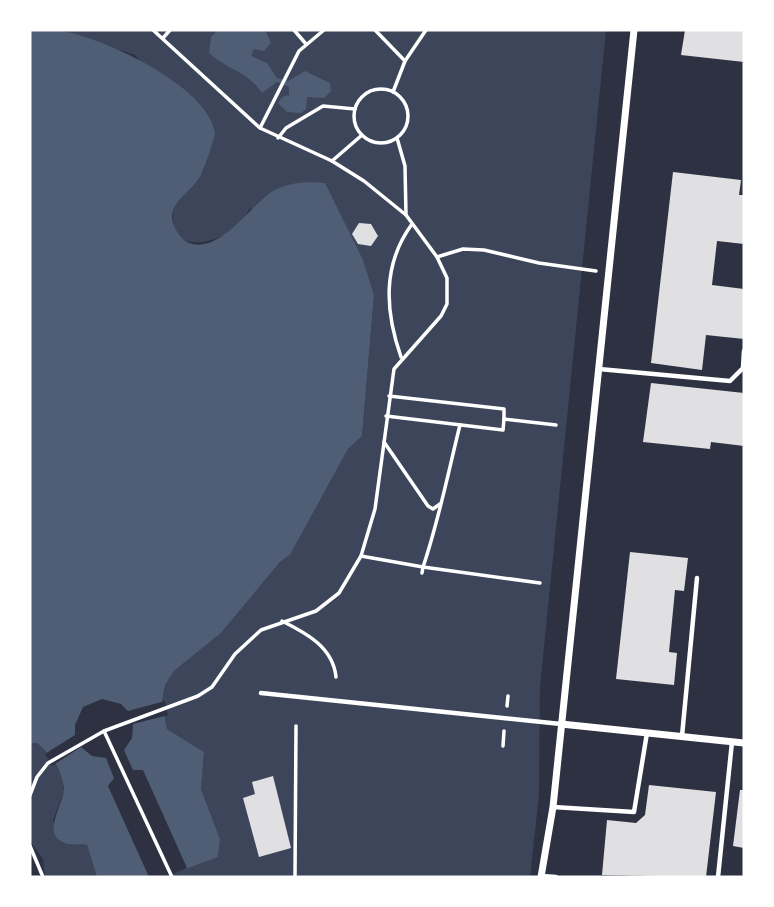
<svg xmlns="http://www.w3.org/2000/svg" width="774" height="907" font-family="'Archivo Narrow',sans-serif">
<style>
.green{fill:#3c4559}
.water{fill:#4f5d75}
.pier{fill:#2d3142}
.building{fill:#e0e0e3}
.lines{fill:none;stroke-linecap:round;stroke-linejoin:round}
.path{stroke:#fff;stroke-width:3.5}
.service{stroke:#fff;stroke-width:4.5}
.minor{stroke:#fff;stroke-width:7}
</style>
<rect width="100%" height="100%" fill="#2d3142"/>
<g class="green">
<path d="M58,30H606L540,687L539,795L530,877H165L218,857L220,839L201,789L204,752L167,729L162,702L165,685L174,671L221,633L280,562L290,555L348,449L362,436L374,295L250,208C246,214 243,221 238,226C219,243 171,256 173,216C174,195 191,192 200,177C207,166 206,154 213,142L135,55Z"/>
<path d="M30,743H37L50,755L62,776L64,792L53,820L60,841L87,845L97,877H45L43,859L30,841Z"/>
</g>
<g class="water">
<path d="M30,30C38,30 48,29 56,30C99,35 208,85 215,133C215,137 203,173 200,177C190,194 162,205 176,230C179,235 182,239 187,242C219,257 250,205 273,191C289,182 307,181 325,183L363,260L374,295L362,436L348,449L290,555L280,562L221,633L174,671L165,685L162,702L167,729L204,752L201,789L220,839L218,857L165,877H97L87,845C80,843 71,846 65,843C40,835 64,804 64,789C62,769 51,755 37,743H30Z"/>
<path d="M218,30H265L271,43L264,51L254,49L251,56L267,63L277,78L288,81L305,71L330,83L331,91L324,98L307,97L306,109L301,113L287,112L278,103L282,97L289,95V87L277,82L262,93C245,69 230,72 209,53L211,37Z"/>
</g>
<path class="pier" d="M102,699L121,704L128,711L165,701L168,715L133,724L132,738L124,750L133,770H143L187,868L167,877H149L108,786L114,778L106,758L92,756L81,747L52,766L45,754L75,735V725L83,707Z"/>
<g class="building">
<path d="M685,30H744V62L681,55Z"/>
<path d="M673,172L741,180L739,195H744V244L717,241L712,285L744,289V339L706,335L702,370L651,363Z"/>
<path d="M359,223L371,224L378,236L371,246L358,244L352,234Z"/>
<path d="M651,383L744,393V446L711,442L710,449L643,442Z"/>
<path d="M630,552L688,558L684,591L675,590L669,652L677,653L674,685L616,679Z"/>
<path d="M273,776L291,848L259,857L243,798L255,794L252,782Z"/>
<path d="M649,785L716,792L706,877L602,875L607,820L636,823L645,815Z"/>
<path d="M740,790H744V848L733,846Z"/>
</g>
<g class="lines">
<g class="path">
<path d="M294,30L306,44"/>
<path d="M375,30L405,61"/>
<path d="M163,38L170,30"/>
<circle cx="381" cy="116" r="27"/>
<path d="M393,92L405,61L426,30"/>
<path d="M260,128L299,51L324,30"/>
<path d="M278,138L286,128L323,106L355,109"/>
<path d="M397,138L405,166L406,215"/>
<path d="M332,161L362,135"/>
<path d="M437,257L463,249L484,250L539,263L596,271"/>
<path d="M401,357C385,311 382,265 412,224"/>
<path d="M389,396L504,409V419"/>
<path d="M386,416L503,430L504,419L556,425"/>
<path d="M384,442L428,506L433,509L440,504"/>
<path d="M361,556L423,567C439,520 448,473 460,425"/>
<path d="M422,573L423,567L540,583"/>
<path d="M282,621C306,633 333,647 336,677"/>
<path d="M507,706L508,696"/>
<path d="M104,731L172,877"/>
<path d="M503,746L504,731"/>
<path d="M30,795L37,777L48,763L104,731L198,696L212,687L235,654L261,630L316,611L339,593L361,556L375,509L394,369L441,316L447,304V278L437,257L406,215L364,181L332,161L260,128L153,30"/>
<path d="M30,846L43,877"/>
<path d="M295,877L296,726"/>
</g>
<g class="service">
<path d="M599,369L730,381L743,368L744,351"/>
<path d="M261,693L561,724"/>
<path d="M682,736L697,578"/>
<path d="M553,807L634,812L647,733"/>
<path d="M542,876L556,877"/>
<path d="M718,877L732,742"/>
</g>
<g class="minor">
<path d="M561,724L744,743"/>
<path d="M541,877L553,807L634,30"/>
</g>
</g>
<rect width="774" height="907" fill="none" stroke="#ffffff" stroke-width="63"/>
</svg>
